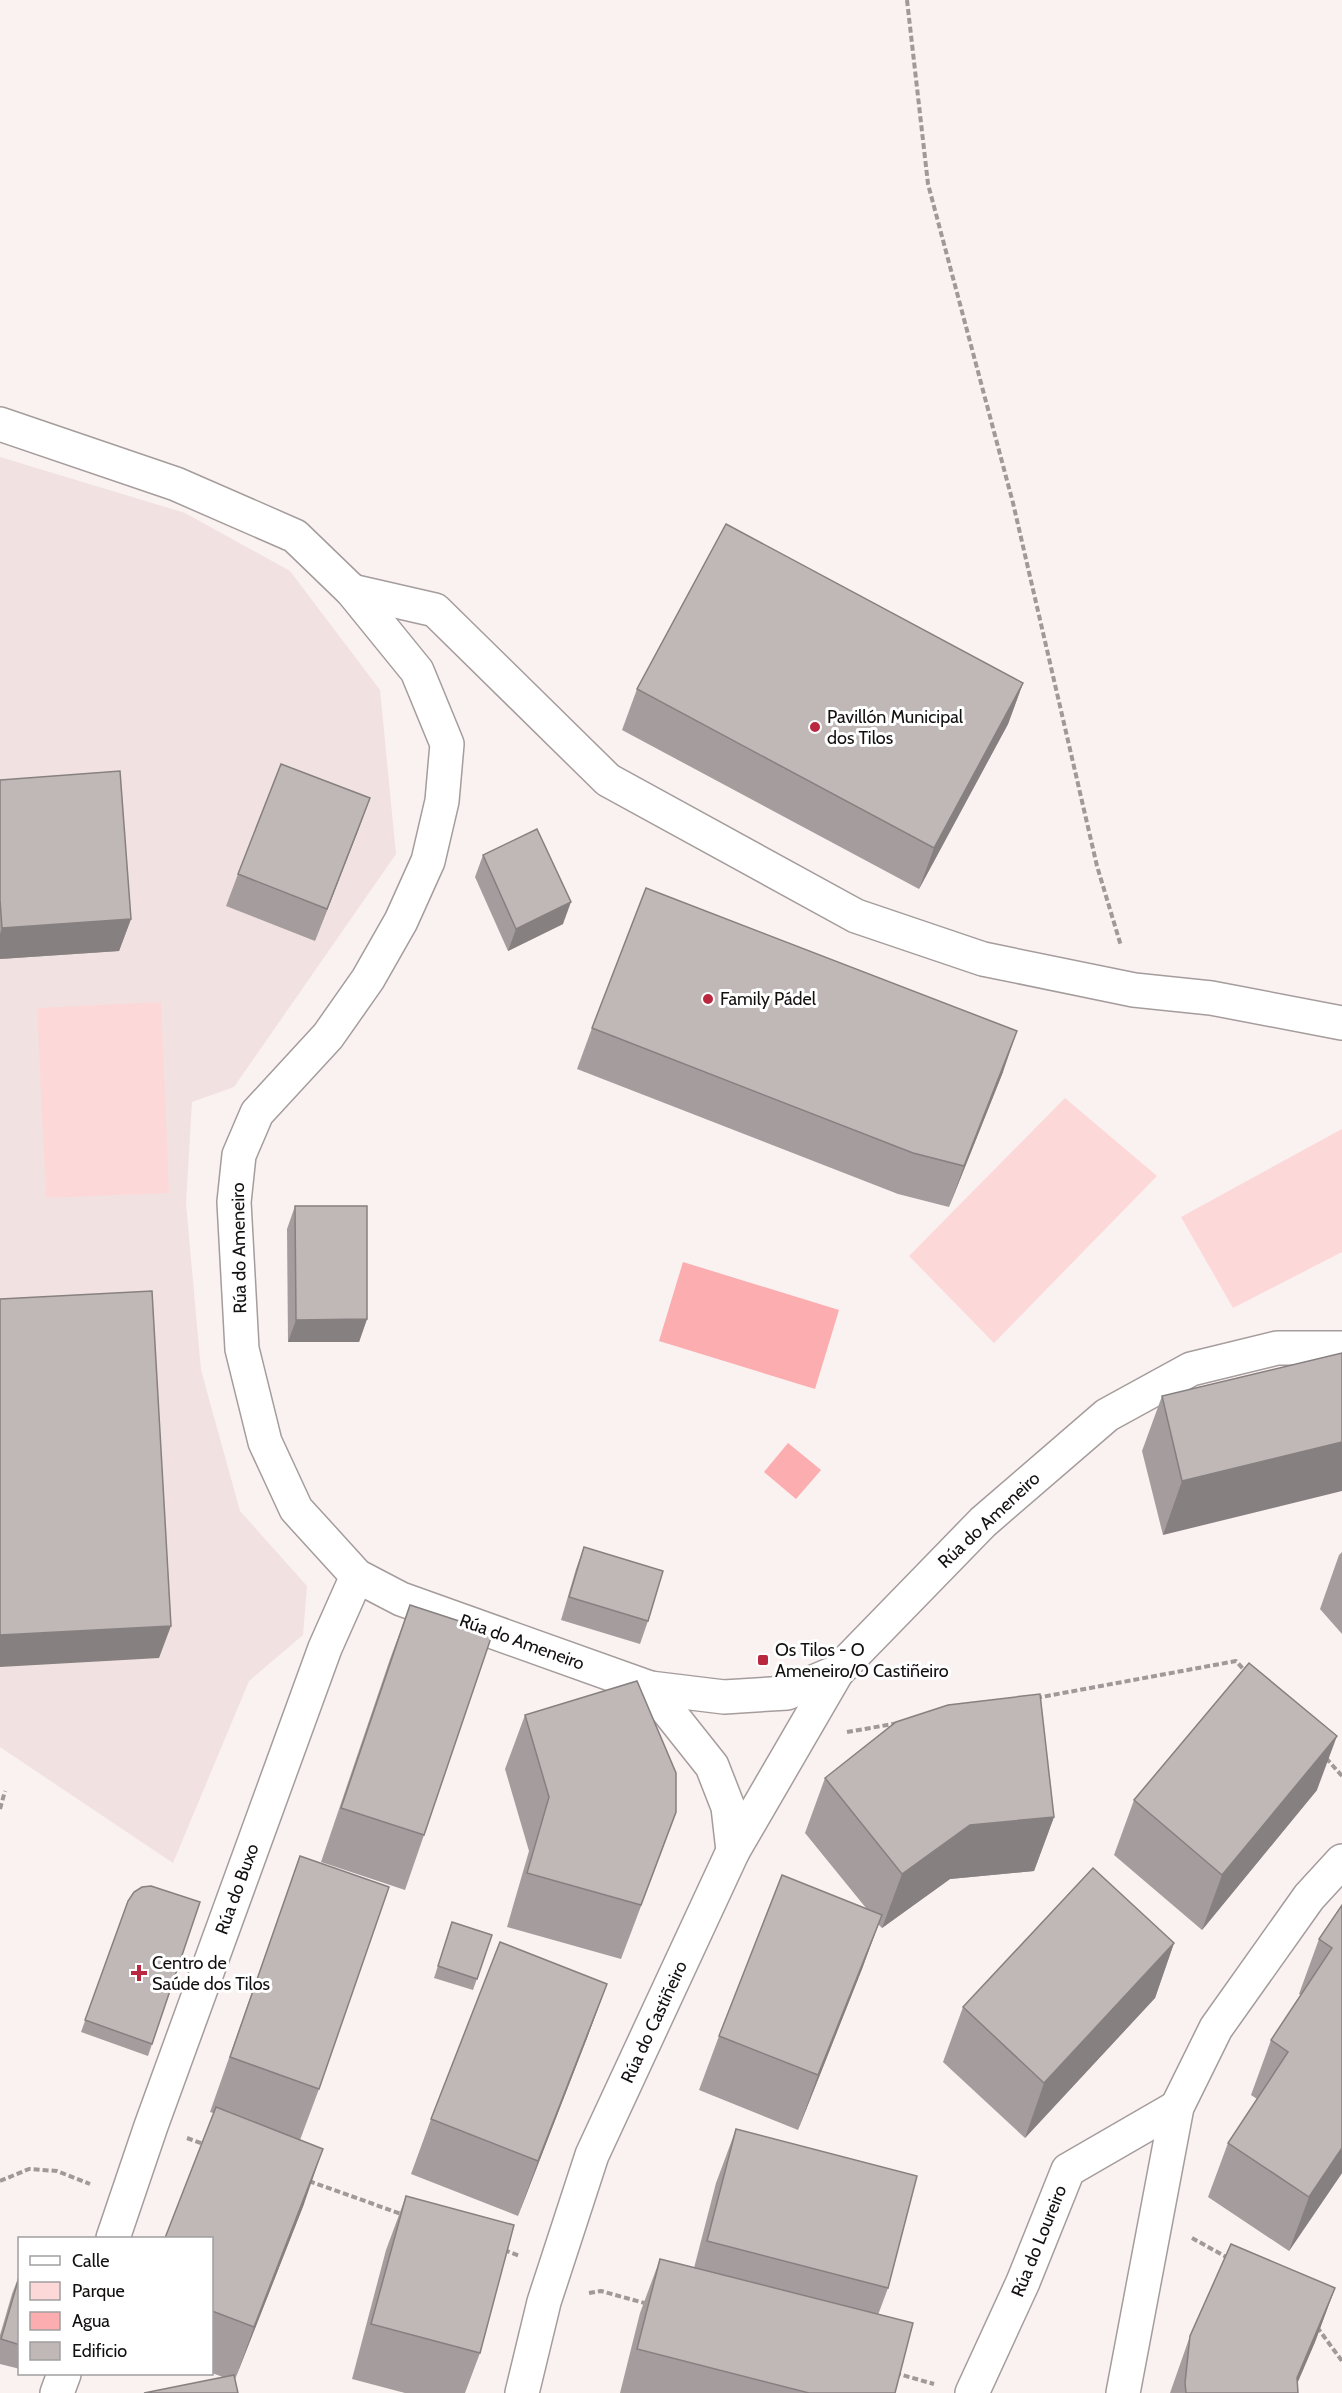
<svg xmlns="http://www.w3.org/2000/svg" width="1342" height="2393" font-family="Cabin,sans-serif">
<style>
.built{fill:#f2e1e1}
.green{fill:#fdd8d8}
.water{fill:#fbadaf}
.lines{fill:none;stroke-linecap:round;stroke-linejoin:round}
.minor-casing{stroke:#a59c9c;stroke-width:36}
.path{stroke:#a09999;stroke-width:4;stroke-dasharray:6 3;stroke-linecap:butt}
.minor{stroke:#fff;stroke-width:33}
.wall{fill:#a59d9d}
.shaded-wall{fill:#868080}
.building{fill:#c0b7b7;stroke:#868080;stroke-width:1.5}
.poi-dot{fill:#ba2840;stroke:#fff;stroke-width:2}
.labels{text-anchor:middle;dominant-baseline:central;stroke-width:6;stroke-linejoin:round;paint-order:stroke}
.poi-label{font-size:18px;fill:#131010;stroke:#fff;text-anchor:start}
.street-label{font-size:18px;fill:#131010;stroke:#fff}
</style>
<rect width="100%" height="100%" fill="#faf1f1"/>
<path class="built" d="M0,457L185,513L290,571L380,690L396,854L234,1087L192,1102L186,1203L201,1370L240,1511L307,1586L303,1635L249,1681L173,1863L0,1747Z"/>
<g class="green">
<path d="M161,1002L169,1193L46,1198L37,1008Z"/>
<path d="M1065,1098L1157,1176L994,1343L909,1256Z"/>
<path d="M1342,1129V1252L1233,1308L1181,1217Z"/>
</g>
<g class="water">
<path d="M683,1262L839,1310L815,1389L659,1341Z"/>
<path d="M788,1443L821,1470L796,1499L764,1472Z"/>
</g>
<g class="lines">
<defs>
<g id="minor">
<path d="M0,424L176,484L295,536L352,591L417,671L447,744L442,801L428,861L401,921L368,979L328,1036L257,1113L239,1155L234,1202L242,1349L265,1442L296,1509L357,1576L401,1599L650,1688L724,1697L787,1693L837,1672L983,1522L1107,1415L1191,1369L1277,1348H1342"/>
<path d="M352,591L435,610L608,780L856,916L983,959L1134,990L1211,998L1342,1023"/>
<path d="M650,1688L712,1766L728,1807L733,1851"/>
<path d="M113,2238L151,2126L325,1648L357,1576"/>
<path d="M57,2393L64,2374"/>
<path d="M522,2393L544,2302L592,2155L733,1851L837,1672"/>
<path d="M972,2393L1023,2282L1068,2170L1177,2107"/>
<path d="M1123,2393L1177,2107L1216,2028L1309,1897L1342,1861"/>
</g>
</defs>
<use href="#minor" class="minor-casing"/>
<g class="path">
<path d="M907,0L928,184L1013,503L1097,866L1121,946"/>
<path d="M1036,1698L1236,1661L1246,1672"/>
<path d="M847,1732L899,1723"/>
<path d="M1326,1758L1342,1776"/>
<path d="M0,1809L5,1791"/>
<path d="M187,2138L206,2145"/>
<path d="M0,2181L29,2169L57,2171L90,2184"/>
<path d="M309,2181L404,2215"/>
<path d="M1192,2238L1228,2258"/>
<path d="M504,2250L520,2256"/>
<path d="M589,2293L601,2291L648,2304"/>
<path d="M1317,2327L1342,2361"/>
<path d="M895,2373L934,2384"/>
</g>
<use href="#minor" class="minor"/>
</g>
<g class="wall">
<path d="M1023,683L1008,724L919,889L622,730L637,689Z"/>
<path d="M0,780L131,919L119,951L0,959Z"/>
<path d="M370,798L315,941L226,906L238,874Z"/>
<path d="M483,855L563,924L508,951L475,877Z"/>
<path d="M592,1028L1003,1072L949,1207L898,1194L577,1069Z"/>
<path d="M295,1206L367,1319L359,1342H288L287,1229Z"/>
<path d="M1342,1353L1163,1535L1142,1451L1162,1396Z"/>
<path d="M584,1547L648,1621L640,1644L561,1620L576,1569Z"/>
<path d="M1342,1552V1634L1320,1609L1339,1555Z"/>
<path d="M410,1605L424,1835L405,1890L321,1862L390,1659Z"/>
<path d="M525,1715L676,1812L621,1959L507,1927L529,1851L505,1769Z"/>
<path d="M825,1778L1054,1817L1034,1871L950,1879L882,1928L878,1924L862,1969L798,2130L699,2090L719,2036L866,1908L805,1833Z"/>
<path d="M1317,1790L1202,1930L1114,1855L1134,1800Z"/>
<path d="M300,1856L319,2089L300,2140L304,2204L235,2379L223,2377L212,2373V2238L213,2113L210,2112Z"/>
<path d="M128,1901L200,1902L148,2056L81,2032Z"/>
<path d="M1342,1905V2173L1289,2251L1208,2197L1228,2143L1257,2099L1251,2095L1271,2040L1301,1995L1299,1994L1319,1939Z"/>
<path d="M452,1922L492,1935L473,1990L434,1978Z"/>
<path d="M1174,1943L1155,1998L1025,2138L943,2062L963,2007Z"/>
<path d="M607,1984L587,2038L518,2216L411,2174L431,2119Z"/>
<path d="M736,2129L888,2288L878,2315L895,2393H620L640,2313L660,2259L694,2268L716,2183Z"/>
<path d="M406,2196L480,2353L465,2393H405L352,2379L386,2250Z"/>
<path d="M20,2273V2369L0,2364V2335L12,2294Z"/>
<path d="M1335,2288L1315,2342L1297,2384L1298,2393H1170L1190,2336Z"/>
</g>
<g class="shaded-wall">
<path d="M1023,683L1008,724L919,889L934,848Z"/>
<path d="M370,798L358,831L315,941L327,909Z"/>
<path d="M571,902L563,924L508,951L516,929Z"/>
<path d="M131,919L119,951L0,959V934L2,928Z"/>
<path d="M1017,1031L1003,1072L949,1207L964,1166Z"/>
<path d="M367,1319L359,1342H288L296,1320Z"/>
<path d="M1342,1442V1491L1163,1535L1182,1481Z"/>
<path d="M171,1626L159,1658L0,1667V1635Z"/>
<path d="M1337,1736L1317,1790L1202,1930L1222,1875Z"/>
<path d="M676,1812L656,1866L621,1959L641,1905Z"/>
<path d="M1054,1817L1034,1871L950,1879L882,1928L902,1874L970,1825Z"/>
<path d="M882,1915L862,1969L798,2130L818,2075Z"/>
<path d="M1174,1943L1155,1998L1025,2138L1044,2083Z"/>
<path d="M607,1984L587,2038L518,2216L538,2161Z"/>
<path d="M1342,2148V2173L1289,2251L1309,2197Z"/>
<path d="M323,2149L304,2204L234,2382L254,2327Z"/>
<path d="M1335,2288L1315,2342L1293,2393L1297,2378Z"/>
</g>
<g class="building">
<path d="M726,524L1023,683L934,848L637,689Z"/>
<path d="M281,764L370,798L327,909L238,874Z"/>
<path d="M120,771L131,919L2,928L0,900V780Z"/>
<path d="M537,829L571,902L516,929L483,855Z"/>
<path d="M646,888L1017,1031L964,1166L913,1153L592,1028Z"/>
<path d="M295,1206H367V1319L296,1320Z"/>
<path d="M152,1291L171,1626L0,1635V1299Z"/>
<path d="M1342,1353V1442L1182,1481L1162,1396Z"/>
<path d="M584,1547L663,1571L648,1621L569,1597Z"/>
<path d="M410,1605L493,1632L424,1835L341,1808Z"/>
<path d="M1249,1663L1337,1736L1222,1875L1134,1800Z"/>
<path d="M637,1681L676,1773V1812L641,1905L527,1873L549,1797L525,1715Z"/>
<path d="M1040,1694L1054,1817L970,1825L902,1874L825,1778L896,1722L948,1705Z"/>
<path d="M300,1856L389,1887L319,2089L230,2057Z"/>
<path d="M1093,1868L1174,1943L1044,2083L963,2007Z"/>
<path d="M782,1875L882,1915L818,2075L719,2036Z"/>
<path d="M151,1886L200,1902L152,2044L85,2020L128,1901L134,1892L142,1887Z"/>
<path d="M1342,1905V2148L1309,2197L1228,2143L1288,2052L1271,2040L1332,1948L1319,1939Z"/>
<path d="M452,1922L492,1935L477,1979L438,1966Z"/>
<path d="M500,1942L607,1984L538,2161L431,2119Z"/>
<path d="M216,2107L323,2149L254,2327L212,2311V2238H165Z"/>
<path d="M736,2129L917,2176L888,2288L707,2241Z"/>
<path d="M406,2196L514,2225L480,2353L371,2324Z"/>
<path d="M1231,2244L1335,2288L1297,2378L1298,2393H1186L1185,2383L1190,2336Z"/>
<path d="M660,2259L913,2323L895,2393H809L637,2349Z"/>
<path d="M20,2274V2345L1,2339Z"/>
<path d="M234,2375L238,2393H144Z"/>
</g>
<g class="poi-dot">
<circle cx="815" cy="727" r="6"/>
<circle cx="708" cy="999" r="6"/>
<rect x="757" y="1654" width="12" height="12" rx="3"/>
<path d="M136 1964h6v6h6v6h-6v6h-6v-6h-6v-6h6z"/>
</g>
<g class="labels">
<g class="poi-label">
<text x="827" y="717">Pavillón Municipal<tspan x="827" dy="21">dos Tilos</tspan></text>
<text x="720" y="999">Family Pádel</text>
<text x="775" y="1650">Os Tilos - O<tspan x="775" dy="21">Ameneiro/O Castiñeiro</tspan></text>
<text x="152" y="1963">Centro de<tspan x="152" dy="21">Saúde dos Tilos</tspan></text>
</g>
<g class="street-label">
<text transform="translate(239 1248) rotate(-91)">Rúa do Ameneiro</text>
<text transform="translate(989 1520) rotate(-43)">Rúa do Ameneiro</text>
<text transform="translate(522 1642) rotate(20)">Rúa do Ameneiro</text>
<text transform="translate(237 1889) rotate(-70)">Rúa do Buxo</text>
<text transform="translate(654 2022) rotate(-65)">Rúa do Castiñeiro</text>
<text transform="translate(1039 2241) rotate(-68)">Rúa do Loureiro</text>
</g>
</g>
<rect x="18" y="2237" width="195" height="138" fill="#ffffff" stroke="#a19f9f" stroke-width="1.5"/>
<rect x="30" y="2256" width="30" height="9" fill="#ffffff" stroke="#a19f9f" stroke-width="1.5"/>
<text x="72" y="2267" font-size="18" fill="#131010">Calle</text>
<rect x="30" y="2282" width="30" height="18" fill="#fdd8d8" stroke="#a19f9f" stroke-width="1.5"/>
<text x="72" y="2297" font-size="18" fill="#131010">Parque</text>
<rect x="30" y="2312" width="30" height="18" fill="#fbadaf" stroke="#a19f9f" stroke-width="1.5"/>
<text x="72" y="2327" font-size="18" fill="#131010">Agua</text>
<rect x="30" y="2342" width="30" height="18" fill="#c0b7b7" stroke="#a19f9f" stroke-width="1.5"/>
<text x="72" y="2357" font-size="18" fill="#131010">Edificio</text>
</svg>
